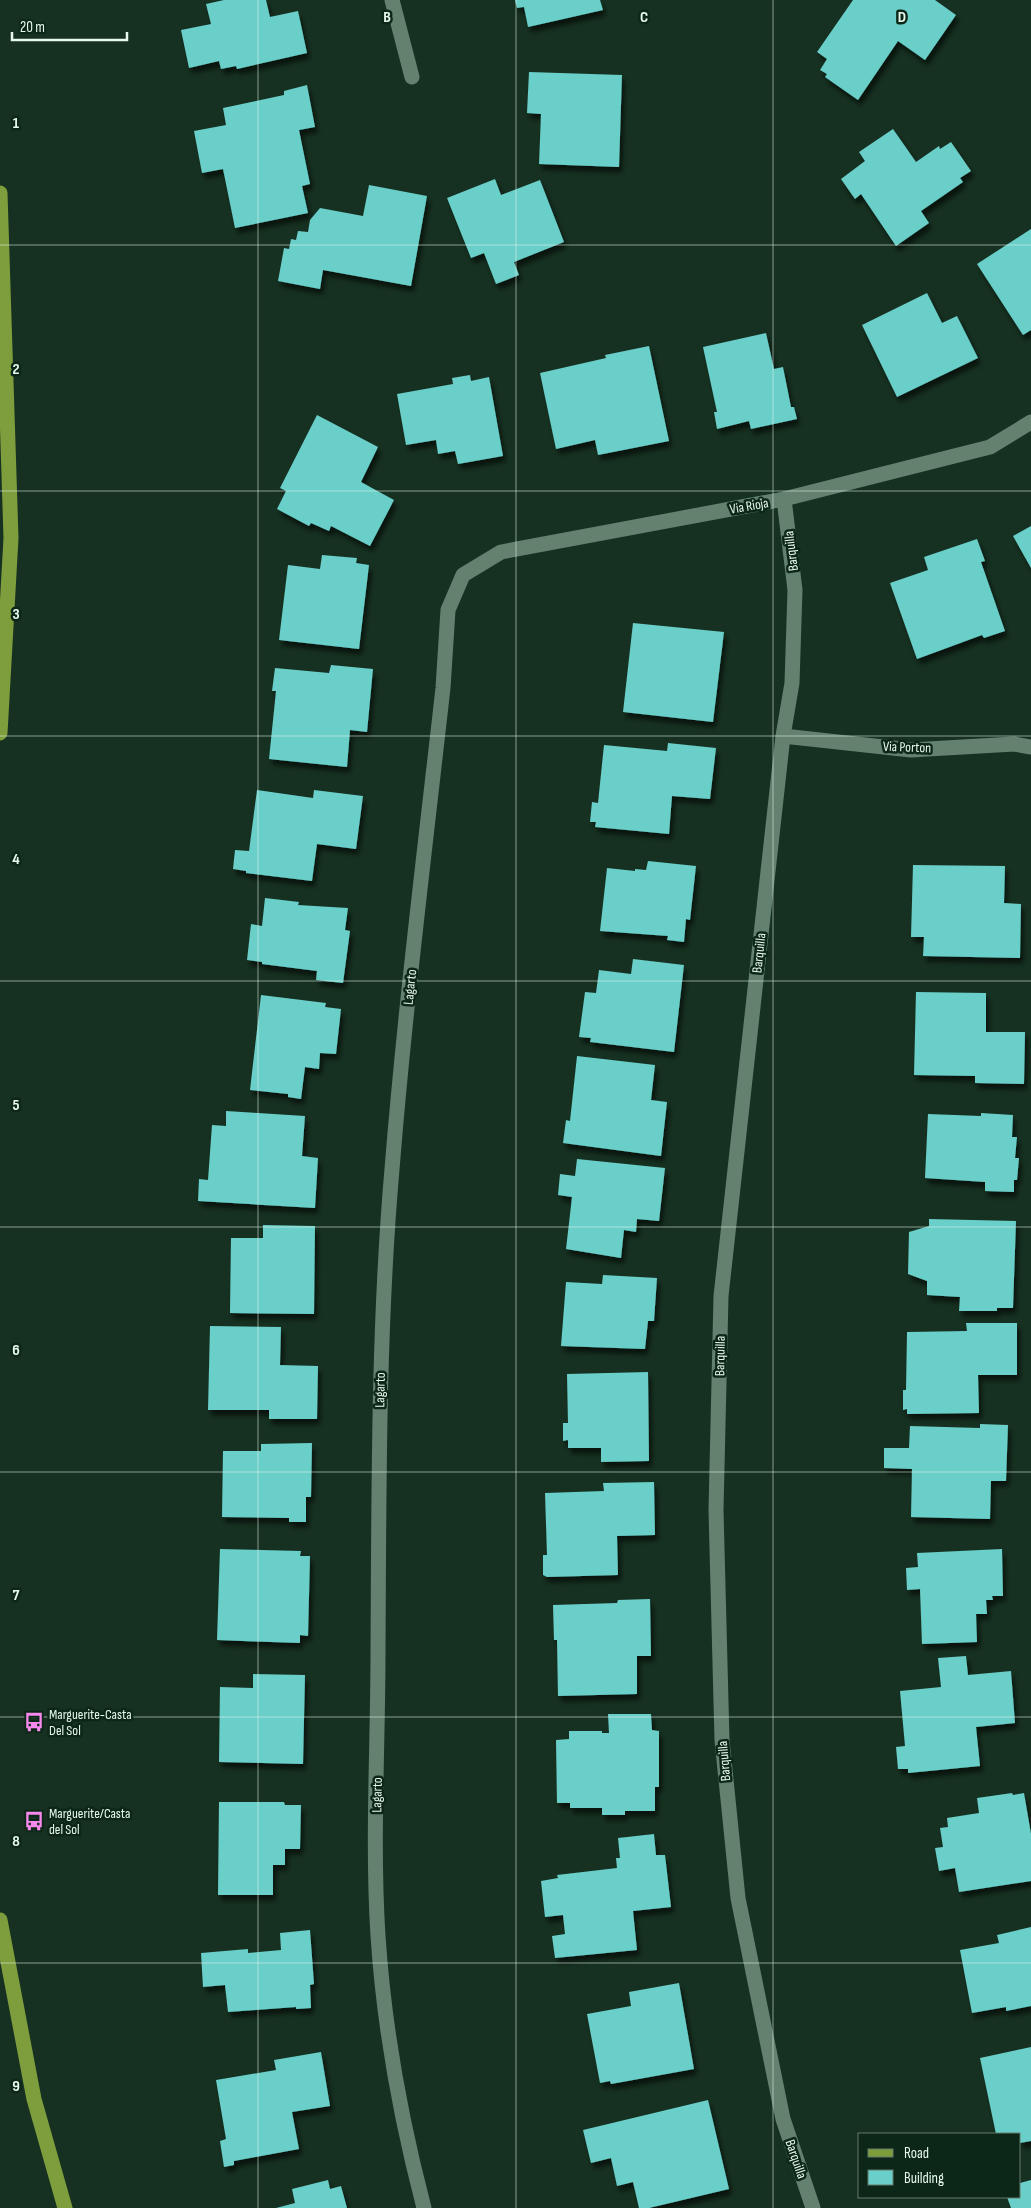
<svg xmlns="http://www.w3.org/2000/svg" width="1031" height="2208" font-family="'Sofia Sans Condensed',sans-serif">
<style>
.building{fill:#6acec9;filter:url(#shadow)}
.lines{fill:none;stroke-linecap:round;stroke-linejoin:round}
.minor{stroke:#63816e;stroke-width:15}
.major{stroke:#7e9d3c;stroke-width:15}
.grid{fill:none;stroke:#e7f8ed;stroke-width:1;stroke-opacity:0.55}
.labels{text-anchor:middle;dominant-baseline:central;stroke-width:5;stroke-linejoin:round;paint-order:stroke}
.street-label{font-size:14px;fill:#e7f8ed;stroke:#0c2718}
.poi-label{font-size:14px;fill:#e7f8ed;stroke:#0c2718;text-anchor:start}
.grid-label{font-size:16px;text-anchor:middle;font-weight:bold;fill:#e7f8ed;stroke:#0c2718;stroke-width:5;stroke-linejoin:round;paint-order:stroke}
</style>
<defs>
<filter id="shadow"><feDropShadow dx="3" dy="5.5" stdDeviation="2.5" flood-color="#0009"/></filter>
</defs>
<rect width="100%" height="100%" fill="#163121"/>
<g class="building">
<path d="M224,0H266L270,17L298,11L307,53L237,69L236,66L221,69L219,61L189,68L181,30L211,24L206,4Z"/>
<path d="M515,0H600L603,10L528,27L524,7L517,8Z"/>
<path d="M853,0H935L956,15L925,60L898,41L858,100L825,77L827,74L820,70L827,59L817,52Z"/>
<path d="M529,72L622,75L619,167L539,164L541,114L527,113Z"/>
<path d="M307,85L315,127L299,130L310,184L302,186L308,213L235,228L223,169L202,173L194,131L226,125L223,108L284,95V91Z"/>
<path d="M893,129L916,162L939,146L940,149L951,142L971,171L960,178L963,182L921,211L929,223L896,246L861,194L855,199L841,179L865,161L859,152Z"/>
<path d="M495,179L501,195L540,180L564,242L514,262L519,275L496,284L484,253L471,258L447,198Z"/>
<path d="M369,185L427,196L411,286L323,270L320,289L278,281L284,248L289,249L291,239L296,240L298,231L308,232L310,220L320,208L363,216Z"/>
<path d="M1031,229V330L1023,335L977,264Z"/>
<path d="M927,293L942,323L957,316L978,358L897,397L862,325Z"/>
<path d="M766,333L774,369L783,367L791,407H794L797,419L751,429L749,421L717,429L714,412H717L703,347Z"/>
<path d="M649,346L669,441L598,455L595,440L556,449L540,373L606,358L605,355Z"/>
<path d="M470,375L471,381L489,377L503,456L458,464L455,451L438,454L436,440L406,445L397,394L453,384L452,378Z"/>
<path d="M317,415L378,447L361,482L394,500L370,546L331,526L329,531L311,523L309,526L277,509L286,491L280,488Z"/>
<path d="M1031,526V568L1013,536Z"/>
<path d="M977,539L985,561L981,562L1005,631L984,638L982,635L917,659L890,583L928,570L924,557Z"/>
<path d="M322,555L357,558L356,563L369,565L359,649L279,640L288,565L320,569Z"/>
<path d="M633,623L724,632L713,722L623,712Z"/>
<path d="M331,665L373,669L367,732L350,730L347,767L269,759L276,691H272L275,668L329,673Z"/>
<path d="M668,743L716,748L710,799L672,796L669,834L595,827L596,822H590L592,802L598,803L604,745L667,751Z"/>
<path d="M257,790L313,798L314,790L363,796L356,849L317,844L312,881L246,873V871L233,869L235,850L249,851Z"/>
<path d="M648,861L696,866L690,920L686,919L684,942L667,940L668,936L600,931L607,868L635,871V869L646,870Z"/>
<path d="M913,865L1005,866L1004,903L1021,904L1020,958L923,956L924,937H911Z"/>
<path d="M265,898L299,902L298,905L348,908L345,930L350,931L343,983L316,980L317,971L262,964V962L247,960L251,924L262,926Z"/>
<path d="M633,959L684,965L674,1052L590,1042L591,1038L579,1037L585,992L596,993L599,970L631,974Z"/>
<path d="M916,992L986,993V1032H1025L1024,1084L975,1083V1076L914,1075Z"/>
<path d="M261,995L326,1003L325,1007L341,1009L336,1054L320,1053L319,1069L305,1067L301,1099L288,1097V1094L250,1090Z"/>
<path d="M577,1056L655,1065L651,1100L667,1102L661,1156L563,1143L566,1120L570,1121Z"/>
<path d="M226,1111L305,1116L302,1156L318,1158L315,1208L198,1201L199,1179L208,1180L212,1125L226,1126Z"/>
<path d="M981,1113L1013,1115L1012,1137H1017L1015,1158H1019L1017,1180H1014V1192L985,1191V1182L925,1178L928,1114L981,1116Z"/>
<path d="M577,1159L665,1168L659,1221L637,1219L636,1232L624,1230L621,1258L566,1249L572,1197L558,1195L560,1174L575,1176Z"/>
<path d="M929,1219L1016,1221L1013,1308H997V1311H959L960,1297L927,1295V1281L908,1274L909,1232L929,1226Z"/>
<path d="M263,1225L315,1226L314,1314L230,1313L231,1238H263Z"/>
<path d="M603,1275L657,1278L654,1321H648L645,1349L561,1346L566,1282L602,1284Z"/>
<path d="M966,1323H1017V1375H978L979,1413L907,1414V1409L903,1410V1390H906L907,1332L967,1331Z"/>
<path d="M210,1326L281,1327L280,1365L318,1366L317,1419H269V1410H208Z"/>
<path d="M648,1372L649,1461L601,1462V1448H568V1440L563,1441V1423H568L567,1374Z"/>
<path d="M980,1424L1008,1425L1006,1481H991L990,1519L911,1517L912,1469L884,1468V1448H909L910,1426L980,1428Z"/>
<path d="M312,1443L311,1497H306V1522H289V1518L222,1517L223,1451H261V1444Z"/>
<path d="M654,1482L655,1535L617,1536L618,1575L547,1577L543,1575V1555H547L545,1493L604,1491L603,1483Z"/>
<path d="M220,1549L301,1551L300,1556H310L308,1636L300,1635V1643L217,1640Z"/>
<path d="M1002,1549L1003,1596H992L993,1600H986L987,1614H976L977,1642L922,1644L920,1589L907,1590L906,1568L918,1567L917,1553Z"/>
<path d="M650,1599L651,1656H637V1694L558,1696L557,1640H554L553,1605L617,1603L618,1600Z"/>
<path d="M966,1656L968,1675L1011,1671L1015,1723L976,1727L980,1766L908,1773V1769H898L896,1747L905,1746L900,1691L941,1687L938,1658Z"/>
<path d="M253,1674L305,1675L303,1764L219,1762L220,1687L253,1688Z"/>
<path d="M608,1714H651L652,1730L659,1731V1787H655V1811H625V1815H602V1808H570V1803H557L556,1740L569,1739V1731H602V1733H609Z"/>
<path d="M1012,1793L1013,1795L1024,1793L1031,1834V1881L959,1892L955,1868L939,1871L935,1848L943,1847L940,1828L948,1827L947,1818L979,1813L977,1798Z"/>
<path d="M219,1802H284L285,1805H301L300,1849H285V1865H273V1895H218Z"/>
<path d="M654,1834L656,1855H665L671,1907L633,1911L637,1950L555,1958L552,1936L565,1934L563,1915L545,1917L541,1881L558,1878L557,1875L617,1868L616,1858H620L618,1838Z"/>
<path d="M1031,1927V2006L1006,2011V2007L972,2013L960,1950L999,1943L997,1935Z"/>
<path d="M310,1930L314,1984L310,1985L311,2008L296,2009V2007L228,2012L225,1985L203,1987L201,1953L248,1949V1953L281,1950L280,1933Z"/>
<path d="M679,1983L694,2069L611,2084L610,2081L600,2083L587,2014L631,2006L629,1992Z"/>
<path d="M1031,2047V2141L1020,2143V2134H996L980,2058Z"/>
<path d="M321,2052L330,2106L292,2112L299,2149L234,2161V2165L224,2167L220,2141L226,2139L216,2080L276,2070L274,2060Z"/>
<path d="M708,2100L729,2189L649,2208H639L633,2182L617,2186L611,2158L591,2163L583,2130Z"/>
<path d="M328,2180L330,2189L341,2186L347,2208H276L295,2203L292,2189Z"/>
<path d="M1031,2180V2208H1011L1007,2197H1020V2183Z"/>
</g>
<g class="lines">
<g class="minor">
<path d="M392,0L412,77"/>
<path d="M784,499L795,590L792,683L783,736L721,1296L716,1510L722,1740L738,1898L783,2119L813,2208"/>
<path d="M783,736L911,750L1014,744L1031,747"/>
<path d="M424,2208C401,2120 384,2027 378,1936C372,1842 378,1746 378,1652C379,1491 378,1330 392,1169C405,1008 425,848 443,688L448,610L463,575L501,552L784,499L990,447L1031,422"/>
</g>
<g class="major">
<path d="M0,193L11,538L0,733"/>
<path d="M0,1920L34,2099L65,2208"/>
</g>
</g>
<path class="grid" d="M258,0V2208M516,0V2208M773,0V2208M0,245H1031M0,491H1031M0,736H1031M0,981H1031M0,1227H1031M0,1472H1031M0,1717H1031M0,1963H1031"/>
<defs>
<symbol id="bus-bare" viewBox="-9 -9 18 18"><path d="M-5-6H5V4H4V6H2V4H-2V6H-4V4H-5ZM-3.5-4V0h7V-4ZM-3.5 1.2v1.5H-2V1.2ZM2 1.2v1.5H3.5V1.2Z" fill="#f788ec" stroke="#0c2718" stroke-width="2.5" paint-order="stroke"/></symbol>
</defs>
<g fill-rule="evenodd">
<use href="#bus-bare" x="20" y="1708" width="28" height="28"/>
<use href="#bus-bare" x="20" y="1807" width="28" height="28"/>
</g>
<g class="labels">
<g class="street-label">
<text transform="translate(749 506) rotate(-10)">Via Rioja</text>
<text transform="translate(791 551) rotate(-97)">Barquilla</text>
<text transform="translate(907 747) rotate(2)">Via Porton</text>
<text transform="translate(759 953) rotate(-84)">Barquilla</text>
<text transform="translate(410 987) rotate(-84)">Lagarto</text>
<text transform="translate(720 1356) rotate(-89)">Barquilla</text>
<text transform="translate(380 1390) rotate(-89)">Lagarto</text>
<text transform="translate(724 1761) rotate(-95)">Barquilla</text>
<text transform="translate(377 1795) rotate(-89)">Lagarto</text>
<text transform="translate(796 2159) rotate(71)">Barquilla</text>
</g>
<g class="poi-label">
<text x="49" y="1714">Marguerite-Casta<tspan x="49" dy="16">Del Sol</tspan></text>
<text x="49" y="1813">Marguerite/Casta<tspan x="49" dy="16">del Sol</tspan></text>
</g>
</g>
<g class="grid-label">
<text x="387" y="22">B</text>
<text x="644" y="22">C</text>
<text x="902" y="22">D</text>
<text x="16" y="128">1</text>
<text x="16" y="374">2</text>
<text x="16" y="619">3</text>
<text x="16" y="864">4</text>
<text x="16" y="1110">5</text>
<text x="16" y="1355">6</text>
<text x="16" y="1600">7</text>
<text x="16" y="1846">8</text>
<text x="16" y="2091">9</text>
</g>
<rect x="858" y="2133" width="162" height="65" fill="#0c2718" stroke="#647b6d"/>
<rect x="868" y="2149" width="25" height="8" fill="#7e9d3c" stroke="#647b6d"/>
<text x="904" y="2158" font-size="15" fill="#e7f8ed">Road</text>
<rect x="868" y="2170" width="25" height="15" fill="#6acec9" stroke="#647b6d"/>
<text x="904" y="2183" font-size="15" fill="#e7f8ed">Building</text>
<path d="M12 32v8h115v-8" fill="none" stroke="#e7f8ed" stroke-width="2.5"/>
<text x="20" y="32" font-size="15" fill="#e7f8ed" stroke="#0c2718" stroke-width="4" paint-order="stroke">20 m</text>
</svg>
